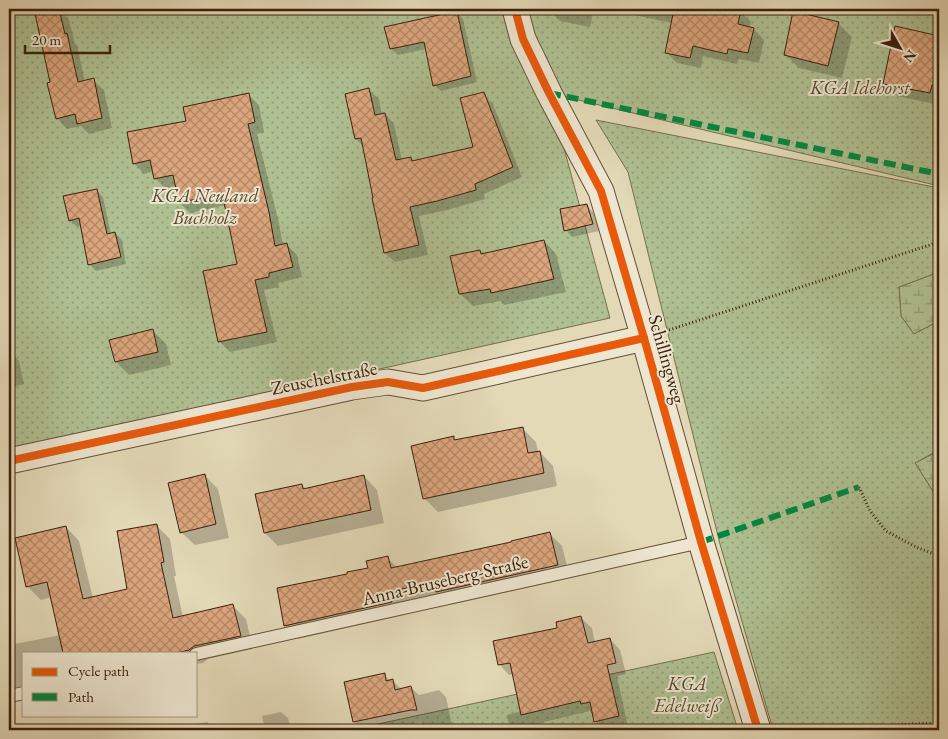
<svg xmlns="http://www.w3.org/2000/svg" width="948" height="739" font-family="'EB Garamond',serif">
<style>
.wetland{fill:url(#wetland-marsh);stroke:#76704e}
.park{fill:url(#park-dots);stroke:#76704e}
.shadow{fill:#0003}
.building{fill:url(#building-cross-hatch);stroke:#3c200a}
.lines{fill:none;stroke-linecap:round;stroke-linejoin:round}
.lane-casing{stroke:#664e35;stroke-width:14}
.street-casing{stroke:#664e35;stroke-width:27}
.path{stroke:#3c200a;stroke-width:3;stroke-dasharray:1 2.5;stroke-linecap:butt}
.lane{stroke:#ede6d0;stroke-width:12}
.street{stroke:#ede6d0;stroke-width:25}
.quiet{stroke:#00873e;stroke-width:6;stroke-dasharray:12 6;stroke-linecap:butt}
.cycleway-casing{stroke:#ede6d0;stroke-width:11}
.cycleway{stroke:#e8590c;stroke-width:8}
.labels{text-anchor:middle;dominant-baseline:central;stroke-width:4;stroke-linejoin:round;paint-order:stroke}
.park-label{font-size:19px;font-style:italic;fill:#59482c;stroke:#ede6d0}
.street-label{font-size:19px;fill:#3c200a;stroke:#ede6d0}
</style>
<defs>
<pattern id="wetland-marsh" width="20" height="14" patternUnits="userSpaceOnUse" patternTransform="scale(1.25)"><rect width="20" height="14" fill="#afc092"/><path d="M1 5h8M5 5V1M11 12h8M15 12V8" fill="none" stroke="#909c75"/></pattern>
<pattern id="park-dots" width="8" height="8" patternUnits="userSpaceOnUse" patternTransform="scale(1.25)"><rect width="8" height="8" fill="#afc092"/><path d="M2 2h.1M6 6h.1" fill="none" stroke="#909c75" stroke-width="1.8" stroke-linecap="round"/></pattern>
<pattern id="building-cross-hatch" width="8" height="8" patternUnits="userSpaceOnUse" patternTransform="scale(1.25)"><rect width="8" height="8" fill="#dba57d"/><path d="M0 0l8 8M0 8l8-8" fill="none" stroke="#b38665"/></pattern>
</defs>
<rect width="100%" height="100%" fill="#e3d9b7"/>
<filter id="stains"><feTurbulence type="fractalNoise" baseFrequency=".004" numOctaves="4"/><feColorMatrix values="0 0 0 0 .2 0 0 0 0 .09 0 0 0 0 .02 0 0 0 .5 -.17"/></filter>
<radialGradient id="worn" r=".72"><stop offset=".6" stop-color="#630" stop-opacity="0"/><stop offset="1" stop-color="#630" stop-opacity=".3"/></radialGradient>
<g class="wetland">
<path d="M939,272V321L914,334L901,316L899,287Z"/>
<path d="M939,447V493H934L915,463L935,453Z"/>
</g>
<g class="park">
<path d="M9,9H939V186L549,93L610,318L9,451Z"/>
<path d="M596,120L939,188V272L899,287L901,316L914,334L939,321V447L935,452L915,463L934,493H939V730H773L720,544L628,172Z"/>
<path d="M714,652L738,730H350Z"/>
</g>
<g class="shadow">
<path d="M59,9L69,20L75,44L77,45L85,82L93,80L104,90L112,128L89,134L81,126L67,129L57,118L52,83Z"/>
<path d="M555,9H594L590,27L560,21L554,15Z"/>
<path d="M628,9H729L740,11L751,22L749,28L754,29L764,40L759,63L739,59L737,64L703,56L701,68L677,63L666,52L672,23L634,15Z"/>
<path d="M457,12L463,19L477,82L441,91L435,85L426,49L398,55L391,49Z"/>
<path d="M838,23L852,37L842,78L799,68L786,55Z"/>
<path d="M936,49L939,50V105L897,96L884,83Z"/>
<path d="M369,90L379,99L382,115L385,114L394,124L402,160L411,158L415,162L474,148L483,94L493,104L522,177L484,194L485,199L447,210L419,216L428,255L395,262L385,253L364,147L356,139Z"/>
<path d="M249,95L259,105L264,132L257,134L279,223L283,246L287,245L297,255L302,277L278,283L279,287L264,290L277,342L230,352L220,342L238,265L226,205L190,213L180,203L177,186L165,188L155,178L154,171L144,174L134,163L187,122Z"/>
<path d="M96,190L103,197L111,234L115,233L122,240L126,264L96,271L89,264L82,225L77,227L70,220Z"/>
<path d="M586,205L593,212L599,231L572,237L566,230Z"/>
<path d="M544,241L556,254L566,292L504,305L501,301L473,306L460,294L479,252L483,255Z"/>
<path d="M153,331L166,344L171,365L129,375L116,362Z"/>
<path d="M9,351L19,361L24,384L9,388Z"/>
<path d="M523,429L536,442L538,452H540L553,466L557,486L438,512L424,498L453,438L457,441Z"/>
<path d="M204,475L218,489L229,538L195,545L181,532Z"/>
<path d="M364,476L377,490L384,523L278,546L265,533L302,485L306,489Z"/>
<path d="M156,525L170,539L176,576H174L183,617L232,605L246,619L253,649L208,659L203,663L196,664V653H24V701L15,702L9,696V645L61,635L52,597L41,600L27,586L66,527L79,541L93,598L129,590Z"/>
<path d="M549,533L562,546L570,578L450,605L440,595L402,605L404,615L298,639L285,625L348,575L369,569L387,558L398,568L513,543Z"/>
<path d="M581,618L592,628L595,643L610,639L620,650L626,674L617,676L628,727L612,730H604L595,721L592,714L590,711L540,723L542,730H510L507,715L521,711L513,674L509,675L499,664L559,629Z"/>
<path d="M384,675L391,681H393L402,690L411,688L419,695L439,690L446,697L453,730H423L422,722L385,730H363L354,722L346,683Z"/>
<path d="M281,712L288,718L291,730H265L262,716Z"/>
<path d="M207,722L215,730H166Z"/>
</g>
<g class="building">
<path d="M34,9H59L65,34L67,33L78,82L94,78L102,118L77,124L75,114L56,119L47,83L50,82Z"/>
<path d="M674,9H741L738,24L754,28L748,53L728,49L727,54L693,46L690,58L665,53Z"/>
<path d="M457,11L471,76L433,86L424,42L390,49L384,27Z"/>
<path d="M793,11L839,22L828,66L784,55Z"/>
<path d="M895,26L939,36V86L932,85L930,93L883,84Z"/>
<path d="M369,88L375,115L385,113L396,160L411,157L412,161L473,147L460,98L484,92L513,167L475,184L476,190L437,201L410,207L419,245L384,253L372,198H373L361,138L355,139L345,94Z"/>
<path d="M249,93L255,122L248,124L269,212L275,246L287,243L293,267L269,273V277L255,280L267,332L218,342L203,271L237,264L222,193L179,203L173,175L154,179L150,160L133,164L127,132L186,121L183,107Z"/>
<path d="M97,189L107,234L115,232L121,257L88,265L79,218L69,221L63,196Z"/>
<path d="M587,204L593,224L564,231L560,209Z"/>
<path d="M544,240L554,279L491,293L490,289L459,294L450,256L480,250L481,254Z"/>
<path d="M153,329L158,352L115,362L109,340Z"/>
<path d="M523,427L528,453L540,451L544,473L423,499L411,446L454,436V440Z"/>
<path d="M205,474L216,524L180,533L168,483Z"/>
<path d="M364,475L371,510L264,533L255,494L302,484L303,489Z"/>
<path d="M157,524L164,562L161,563L173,618L233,604L241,636L194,646L189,650L176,653H63L47,582L26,587L15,538L66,526L83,599L127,589L117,531Z"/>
<path d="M550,532L558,565L436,592L434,581L390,592L392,602L284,626L277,588L347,574V572L368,568L366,561L388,556L391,568L511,542V541Z"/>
<path d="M581,616L588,643L610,638L616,663L607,665L619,716L594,722L590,702L581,704L580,701L521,715L510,663L498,665L493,641L557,628L556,622Z"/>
<path d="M385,673L386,681L393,679L395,690L411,686L417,710H411L353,722L344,682Z"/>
</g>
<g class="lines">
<defs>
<g id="lane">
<path d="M196,654L701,542"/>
<path d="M9,696L24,693"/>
</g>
<g id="street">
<path d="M515,9L523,39L549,93L601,191L644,338L701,542L758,730"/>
<path d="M9,461L352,387L388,382L423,388L644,338"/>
</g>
</defs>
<use href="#lane" class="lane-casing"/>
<use href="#street" class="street-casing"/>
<g class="path">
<path d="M669,330L939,242"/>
<path d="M859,487L870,511L886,531L916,547L939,556"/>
<path d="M860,730L891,725L939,723"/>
</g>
<use href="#lane" class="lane"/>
<use href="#street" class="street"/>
<g class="quiet">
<path d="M549,93L939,174"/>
<path d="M701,542L859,487"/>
</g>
<defs>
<g id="cycleway">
<path d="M515,9L523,39L549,93L601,191L644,338L701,542L758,730"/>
<path d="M9,461L352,387L388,382L423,388L644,338"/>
</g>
</defs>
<use href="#cycleway" class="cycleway-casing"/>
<use href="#cycleway" class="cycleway"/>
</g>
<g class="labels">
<g class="park-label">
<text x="860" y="87">KGA Idehorst</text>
<text x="205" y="195">KGA Neuland<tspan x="205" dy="22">Buchholz</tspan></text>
<text x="687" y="683">KGA<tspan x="687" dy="22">Edelweiß</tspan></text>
</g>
<g class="street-label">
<text transform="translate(667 359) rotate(74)">Schillingweg</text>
<text transform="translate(324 378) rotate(-11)">Zeuschelstraße</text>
<text transform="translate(445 580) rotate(-13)">Anna-Bruseberg-Straße</text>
</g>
</g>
<rect width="948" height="739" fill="none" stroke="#e3d9b7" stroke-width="30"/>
<rect x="10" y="10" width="928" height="719" fill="none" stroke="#3c200a" stroke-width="2.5"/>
<rect x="15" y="15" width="918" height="709" fill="none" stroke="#3c200a"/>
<rect x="22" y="652" width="175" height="65" fill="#ede6d0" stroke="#a69781"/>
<rect x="32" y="668" width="25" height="8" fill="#e8590c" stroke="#a69781"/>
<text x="68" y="676" font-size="15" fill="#3c200a">Cycle path</text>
<rect x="32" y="693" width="25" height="8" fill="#00873e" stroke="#a69781"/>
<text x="68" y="702" font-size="15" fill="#3c200a">Path</text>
<g transform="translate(900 48) rotate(129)" stroke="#ede6d0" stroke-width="4" paint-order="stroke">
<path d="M0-4L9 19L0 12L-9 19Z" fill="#3c200a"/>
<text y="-8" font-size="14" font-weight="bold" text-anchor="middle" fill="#3c200a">N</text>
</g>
<path d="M25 45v8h85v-8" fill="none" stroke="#3c200a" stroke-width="2.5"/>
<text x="32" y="45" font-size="15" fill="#3c200a" stroke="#ede6d0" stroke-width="4" paint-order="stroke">20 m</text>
<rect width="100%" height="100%" filter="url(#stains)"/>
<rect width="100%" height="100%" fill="url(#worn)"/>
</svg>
